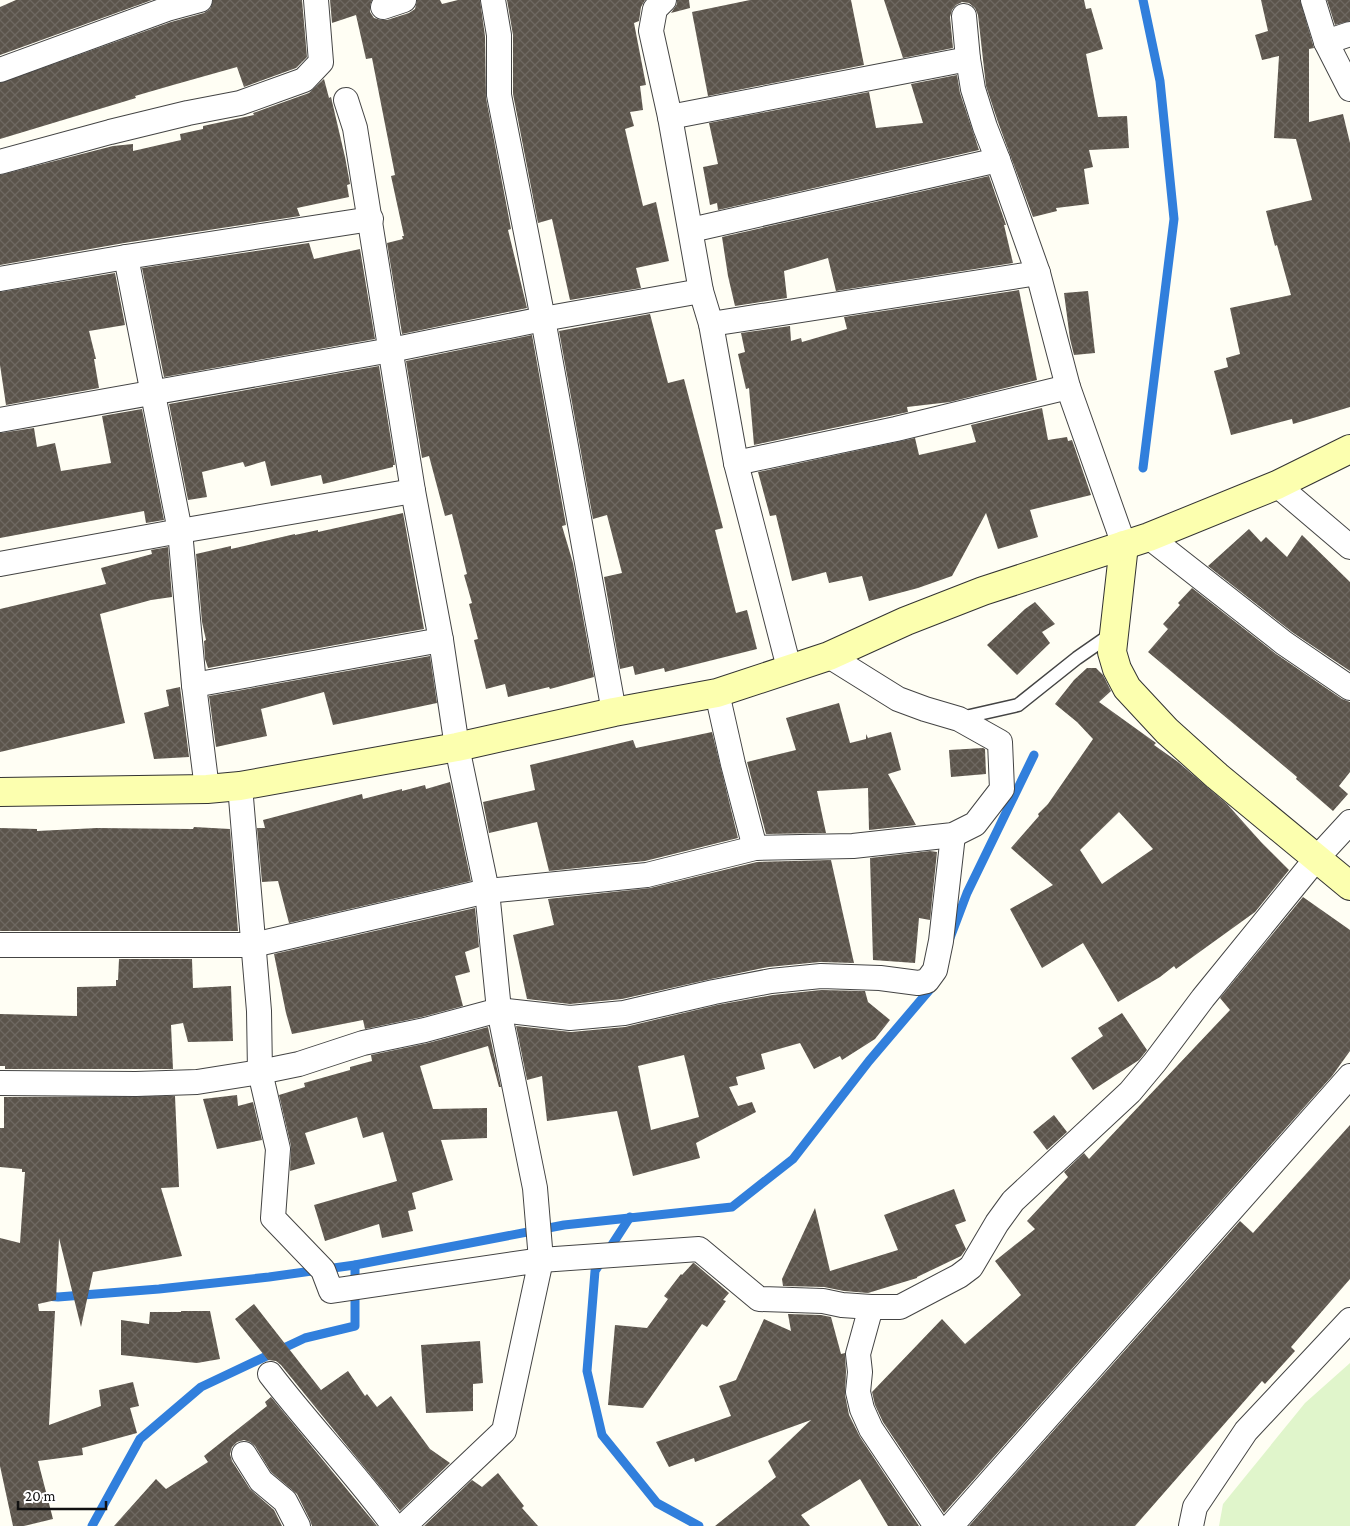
<svg xmlns="http://www.w3.org/2000/svg" width="1350" height="1526" font-family="'Crimson Pro',serif">
<style>
.pitch{fill:#e0f5cb}
.lines{fill:none;stroke-linecap:round;stroke-linejoin:round}
.stream{stroke:#317fdc;stroke-width:9}
.building{fill:url(#building-cross-hatch);fill-rule:evenodd}
.lane-casing{stroke:#444;stroke-width:15}
.street-casing{stroke:#444;stroke-width:26}
.secondary-casing{stroke:#333;stroke-width:30}
.lane{stroke:#fff;stroke-width:12}
.street{stroke:#fff;stroke-width:24}
.secondary{stroke:#fcffaf;stroke-width:28}
</style>
<defs>
<pattern id="building-cross-hatch" width="8" height="8" patternUnits="userSpaceOnUse" patternTransform="scale(1.25)"><rect width="8" height="8" fill="#5b544b"/><path d="M0 0l8 8M0 8l8-8" fill="none" stroke="#6e6861"/></pattern>
</defs>
<rect width="100%" height="100%" fill="#fffef4"/>
<path class="pitch" d="M1350,1363V1526H1219L1223,1504L1305,1403Z"/>
<g class="lines">
<g class="stream">
<path d="M1143,468L1174,219L1160,81L1143,0"/>
<path d="M950,938L967,893L1034,755"/>
<path d="M630,1217L595,1271L587,1371L602,1435L657,1503L699,1526"/>
<path d="M45,1296L58,1297L159,1289L269,1277L355,1265L564,1225L732,1207L793,1159L869,1061L932,987L934,983"/>
<path d="M92,1526L140,1439L201,1387L305,1338L355,1326V1265"/>
</g>
</g>
<g class="building">
<path d="M16,0H152L0,55V7Z"/>
<path d="M213,0H302L307,57L296,68L244,87L237,67L173,85L135,96L136,98L0,139V83L171,22L204,13L210,9Z"/>
<path d="M330,0H372L370,5V12L374,18L381,20H387L409,13L415,9L417,0H440L442,4L458,0H480L485,36L486,98L511,229L508,230L527,308L402,334L387,243L403,239L402,236H404L391,176L395,175L372,58L366,59L356,15L332,23Z"/>
<path d="M507,0H645L641,7L639,21L634,23L646,85L640,86L643,110L630,112L634,126L625,129L643,206L656,202L669,261L636,268L641,288L570,300L552,219L538,223L513,94V35Z"/>
<path d="M677,0H689L690,8L671,13L677,4Z"/>
<path d="M750,0H851L864,65L708,96L692,12Z"/>
<path d="M884,0H1084L1086,9L1091,8L1103,49L1086,54L1098,117L1127,116L1129,148L1089,150L1093,167L1084,169L1089,204L1056,208L1057,211L1033,217L998,122L986,86L978,15L975,8L969,3L962,2L956,5L952,10L950,17L953,48L903,58Z"/>
<path d="M1261,0H1300L1314,48L1309,49V122L1343,114L1350,143V407L1293,424L1292,419L1231,435L1214,371L1228,367L1226,358L1240,354L1230,308L1291,295L1277,245L1275,246L1266,211L1312,200L1296,139L1274,138L1279,56L1262,60L1255,35L1268,31Z"/>
<path d="M1327,0H1350V21L1335,25Z"/>
<path d="M957,75L960,93L979,150L718,210L717,203L710,205L703,167L718,164L709,123L869,92L876,128L923,123L911,84Z"/>
<path d="M324,79L329,98L331,97L345,157L350,184L347,185L349,197L297,208L300,216L124,243L0,265V175L113,146L133,144V151L181,140L180,134L203,129V126L254,115L253,113L309,93Z"/>
<path d="M989,176L1006,225H1004L1013,263L836,291L828,258L784,271L787,298L735,306L728,276L722,237Z"/>
<path d="M309,243L314,259L360,249L375,339L164,377L142,268Z"/>
<path d="M115,273L125,325L89,331L96,359H94L99,388L6,405L0,365V292Z"/>
<path d="M1019,290L1037,380L950,402L907,407L908,412L754,445L749,388L746,389L738,354L745,352L741,333L790,326L791,341L801,338L802,342L847,329L844,317Z"/>
<path d="M1088,291L1095,353L1074,355L1070,339L1064,293Z"/>
<path d="M650,314L668,383L684,379L723,528L715,530L736,613L747,610L757,649L665,672L664,668L635,675L633,666L620,669L604,577L622,573L607,515L593,519L559,331Z"/>
<path d="M532,335L566,525L562,526L573,563L594,677L550,689L549,687L508,697L505,684L486,689L474,640L478,639L469,604L472,603L464,575L467,574L452,514L445,516L429,456L422,458L406,361Z"/>
<path d="M379,366L395,465H393V467L323,484L321,475L271,486L265,461L245,467L243,462L202,472L207,497L188,500L169,404Z"/>
<path d="M1042,408L1048,440L1067,437L1068,441L1072,440L1091,495L1030,510L1038,537L998,549L986,513L952,576L918,588L869,601L862,576L829,583L826,572L792,581L776,515L770,516L758,472L915,438L919,455L976,442L971,425Z"/>
<path d="M142,409L164,520L146,523L144,511L0,538V433L34,428L37,447L55,443L61,471L111,463L102,416Z"/>
<path d="M403,513L424,629L208,668L205,659L204,641L206,640L202,622L196,554L231,546V549L295,534V535L318,530V532Z"/>
<path d="M1249,529L1261,542L1266,537L1287,557L1302,535L1350,582V671L1292,632L1208,566Z"/>
<path d="M168,547L172,597L151,600L100,614L125,723L0,752V609L106,584L101,568L152,554L151,550Z"/>
<path d="M1192,588L1276,654L1342,699L1350,702V772L1339,786L1348,794L1333,811L1296,779L1297,777L1148,652L1168,629L1163,624L1180,605L1178,603Z"/>
<path d="M1035,602L1055,624L1042,632L1050,643L1017,675L987,645L1025,609Z"/>
<path d="M430,656L437,703L333,725L324,692L261,709L267,736L216,747L209,696Z"/>
<path d="M1087,668H1096L1103,675L1111,691L1099,702L1156,743L1154,745L1178,762L1227,804L1261,842L1289,870L1255,912L1176,969L1174,966L1160,977L1118,1002L1083,943L1042,968L1010,909L1053,885L1011,848L1039,816L1038,814L1048,804L1093,739L1077,722L1055,704L1074,680ZM1119,812L1153,849L1102,884L1080,850Z"/>
<path d="M180,687L189,757L154,759L144,713L169,706L166,690Z"/>
<path d="M839,703L850,743L866,739V734L868,738L891,732L901,770L888,774L916,825L869,830L868,788L817,791L826,833L766,834L747,762L796,750L786,718Z"/>
<path d="M712,732L738,838L645,861L549,871L537,822L489,833L483,802L535,790L530,765L633,740L636,748Z"/>
<path d="M983,748L985,749L986,774L951,777L949,750Z"/>
<path d="M450,782L471,881L289,923L278,881L262,882L257,828H265L263,820L362,794L363,799L402,789V791L425,785L426,789Z"/>
<path d="M194,827L230,829L238,931H0V828L37,829V831L97,828L193,829Z"/>
<path d="M930,851L937,852L930,920L919,918L915,963L873,960L870,858Z"/>
<path d="M831,860L854,963L820,962L768,967L711,979L622,999L570,1004L527,999L513,935L554,925L548,899L650,888L757,862Z"/>
<path d="M1303,897L1350,930V1051L1332,1076L944,1513L883,1422L875,1405L872,1392L942,1319L965,1344L1021,1295L995,1261L1035,1229L1027,1221L1068,1177L1064,1172L1084,1153L1089,1159L1230,1010L1220,998Z"/>
<path d="M475,908L479,947L465,952L470,972L455,976L463,1006L422,1017L365,1029L363,1020L292,1034L286,1013L274,954Z"/>
<path d="M119,959H192L193,988L231,986L233,1041L188,1042L183,1023L171,1025L173,1069H5V1066H0V1014L77,1016V987L116,986V980H118Z"/>
<path d="M821,990L865,991L868,1002L890,1020L875,1039L842,1060L840,1056L814,1069L800,1043L761,1054L765,1069L736,1077L738,1085L729,1087L738,1106L752,1102L756,1112L696,1143L700,1158L633,1176L617,1111L547,1121L542,1076L527,1080L516,1026L571,1032L625,1027L717,1005L773,995ZM684,1055L699,1117L651,1130L638,1066Z"/>
<path d="M1122,1013L1147,1050L1139,1060L1093,1090L1071,1058L1103,1036L1098,1028Z"/>
<path d="M488,1027L501,1087H499L488,1046L420,1066L433,1109L487,1108V1138L441,1140L453,1180L412,1193L416,1209L408,1211L413,1231L382,1238L379,1224L325,1241L314,1205L397,1181L383,1132L363,1138L357,1117L305,1133L315,1164L290,1171L291,1146L279,1095L305,1087L304,1083L350,1070V1067L372,1061L371,1055L428,1043Z"/>
<path d="M237,1095L238,1106L253,1102L262,1140L217,1149L203,1099Z"/>
<path d="M175,1096L179,1187L161,1188L182,1256L93,1272L81,1327L59,1238L56,1300L38,1304L39,1311H55L49,1425L101,1406L99,1390L133,1382L139,1406L130,1408L137,1433L82,1448L83,1455L38,1461L53,1519L24,1526H13L0,1466V1238L20,1243L25,1172H22V1169L0,1167V1128H4V1097Z"/>
<path d="M1054,1115L1067,1132L1047,1150L1033,1132Z"/>
<path d="M1350,1125V1279L1291,1347L1295,1351L1265,1384L1262,1381L1135,1526H969L1240,1221L1253,1233Z"/>
<path d="M954,1189L966,1221L955,1225L966,1249L961,1256L917,1277V1278L868,1293L844,1291L824,1287L783,1286L782,1279L815,1208L830,1271L898,1250L884,1215Z"/>
<path d="M693,1263H694L729,1293L723,1300L726,1301L707,1327L702,1324L643,1408L608,1405L615,1325L647,1328L668,1299L664,1296L681,1274L682,1275Z"/>
<path d="M254,1304L321,1390L348,1371L365,1396L367,1394L377,1407L391,1396L430,1449L450,1463L400,1511L281,1365L276,1361L268,1360L235,1319Z"/>
<path d="M181,1311H210L220,1359L197,1363L121,1355V1320L149,1324L150,1312H181Z"/>
<path d="M788,1314L821,1315L831,1317L841,1354L845,1353L846,1372L845,1395L849,1415L860,1437L919,1526H888L860,1479L801,1515L810,1526H715L776,1477L768,1461L811,1420L695,1462L694,1458L669,1467L656,1442L731,1416L719,1386L736,1380L764,1319L791,1331Z"/>
<path d="M480,1341L483,1383L473,1384V1411L426,1413L421,1345Z"/>
<path d="M271,1397L377,1526H312L310,1520L297,1494L271,1472L255,1446L250,1442L244,1440L237,1442L232,1447L230,1454L232,1461L250,1489L274,1510L282,1526H114L156,1479L166,1489L208,1462L204,1456L267,1406L265,1402Z"/>
<path d="M498,1473L524,1506L522,1508L538,1526H424L472,1480L482,1487Z"/>
</g>
<g class="lines">
<defs>
<path id="lane" d="M961,718L1018,705L1077,658L1113,633"/>
<g id="street">
<path d="M493,0L499,35V95L543,319L614,712"/>
<path d="M664,0L655,9L651,31L670,117L701,291L711,324L736,463L789,668"/>
<path d="M1313,0L1326,42L1350,89"/>
<path d="M383,7L404,0"/>
<path d="M964,16L968,59L973,89L985,127L998,160L1038,273L1068,387L1124,545"/>
<path d="M1326,42L1350,34"/>
<path d="M0,70L167,9L200,0"/>
<path d="M346,100L355,128L413,491L441,640L457,747L487,891L499,1010L535,1188L541,1260L699,1249L759,1299L823,1301L842,1305L871,1307L858,1354L860,1372L858,1392L862,1409L871,1429L936,1526"/>
<path d="M670,117L968,59"/>
<path d="M0,162L110,132L188,113L240,103L304,80L321,62L316,0"/>
<path d="M691,230L998,160"/>
<path d="M126,257L180,531L194,685"/>
<path d="M0,279L126,257L371,219"/>
<path d="M711,324L1038,273"/>
<path d="M0,420L391,350L543,319L701,291"/>
<path d="M736,463L896,429L1068,387"/>
<path d="M1277,485L1350,547"/>
<path d="M1149,537L1284,643L1350,688"/>
<path d="M0,564L180,531L413,491"/>
<path d="M717,693L733,764L755,848"/>
<path d="M240,786L259,1011L260,1072L278,1149L273,1218L323,1270L331,1291L541,1260L504,1431L404,1526"/>
<path d="M207,789L194,685L441,640"/>
<path d="M0,945H253L487,891L647,875L755,848L853,846L953,835L975,824L1002,789L1000,742L959,719L925,709L898,699L829,656"/>
<path d="M0,1083L136,1084L197,1082L260,1072L299,1064L363,1043L425,1030L499,1010L570,1018L624,1013L714,992L771,981L821,976L880,978L918,983L927,981L935,970L941,941L953,835"/>
<path d="M871,1307H900L959,1276L971,1267L997,1223L1013,1201L1130,1092L1155,1062L1203,998L1316,859L1350,822"/>
<path d="M270,1374C310,1426 355,1473 394,1526"/>
<path d="M244,1454L261,1481L285,1501L298,1526"/>
<path d="M951,1526L1350,1076"/>
<path d="M1191,1526L1195,1507L1246,1431L1350,1320"/>
</g>
<g id="secondary">
<path d="M1124,545L1112,652L1117,669L1127,688L1167,731L1217,776L1350,886"/>
<path d="M0,792L207,789L240,786L457,747L614,712L717,693L829,656L906,621L983,591L1149,537L1277,485L1350,449"/>
</g>
</defs>
<use href="#lane" class="lane-casing"/>
<use href="#street" class="street-casing"/>
<use href="#secondary" class="secondary-casing"/>
<use href="#lane" class="lane"/>
<use href="#street" class="street"/>
<use href="#secondary" class="secondary"/>
</g>
<path d="M18 1501v8h88v-8" fill="none" stroke="#111111" stroke-width="2.5"/>
<text x="25" y="1501" font-size="15" fill="#111111" stroke="#ffffff" stroke-width="4" paint-order="stroke">20 m</text>
</svg>
